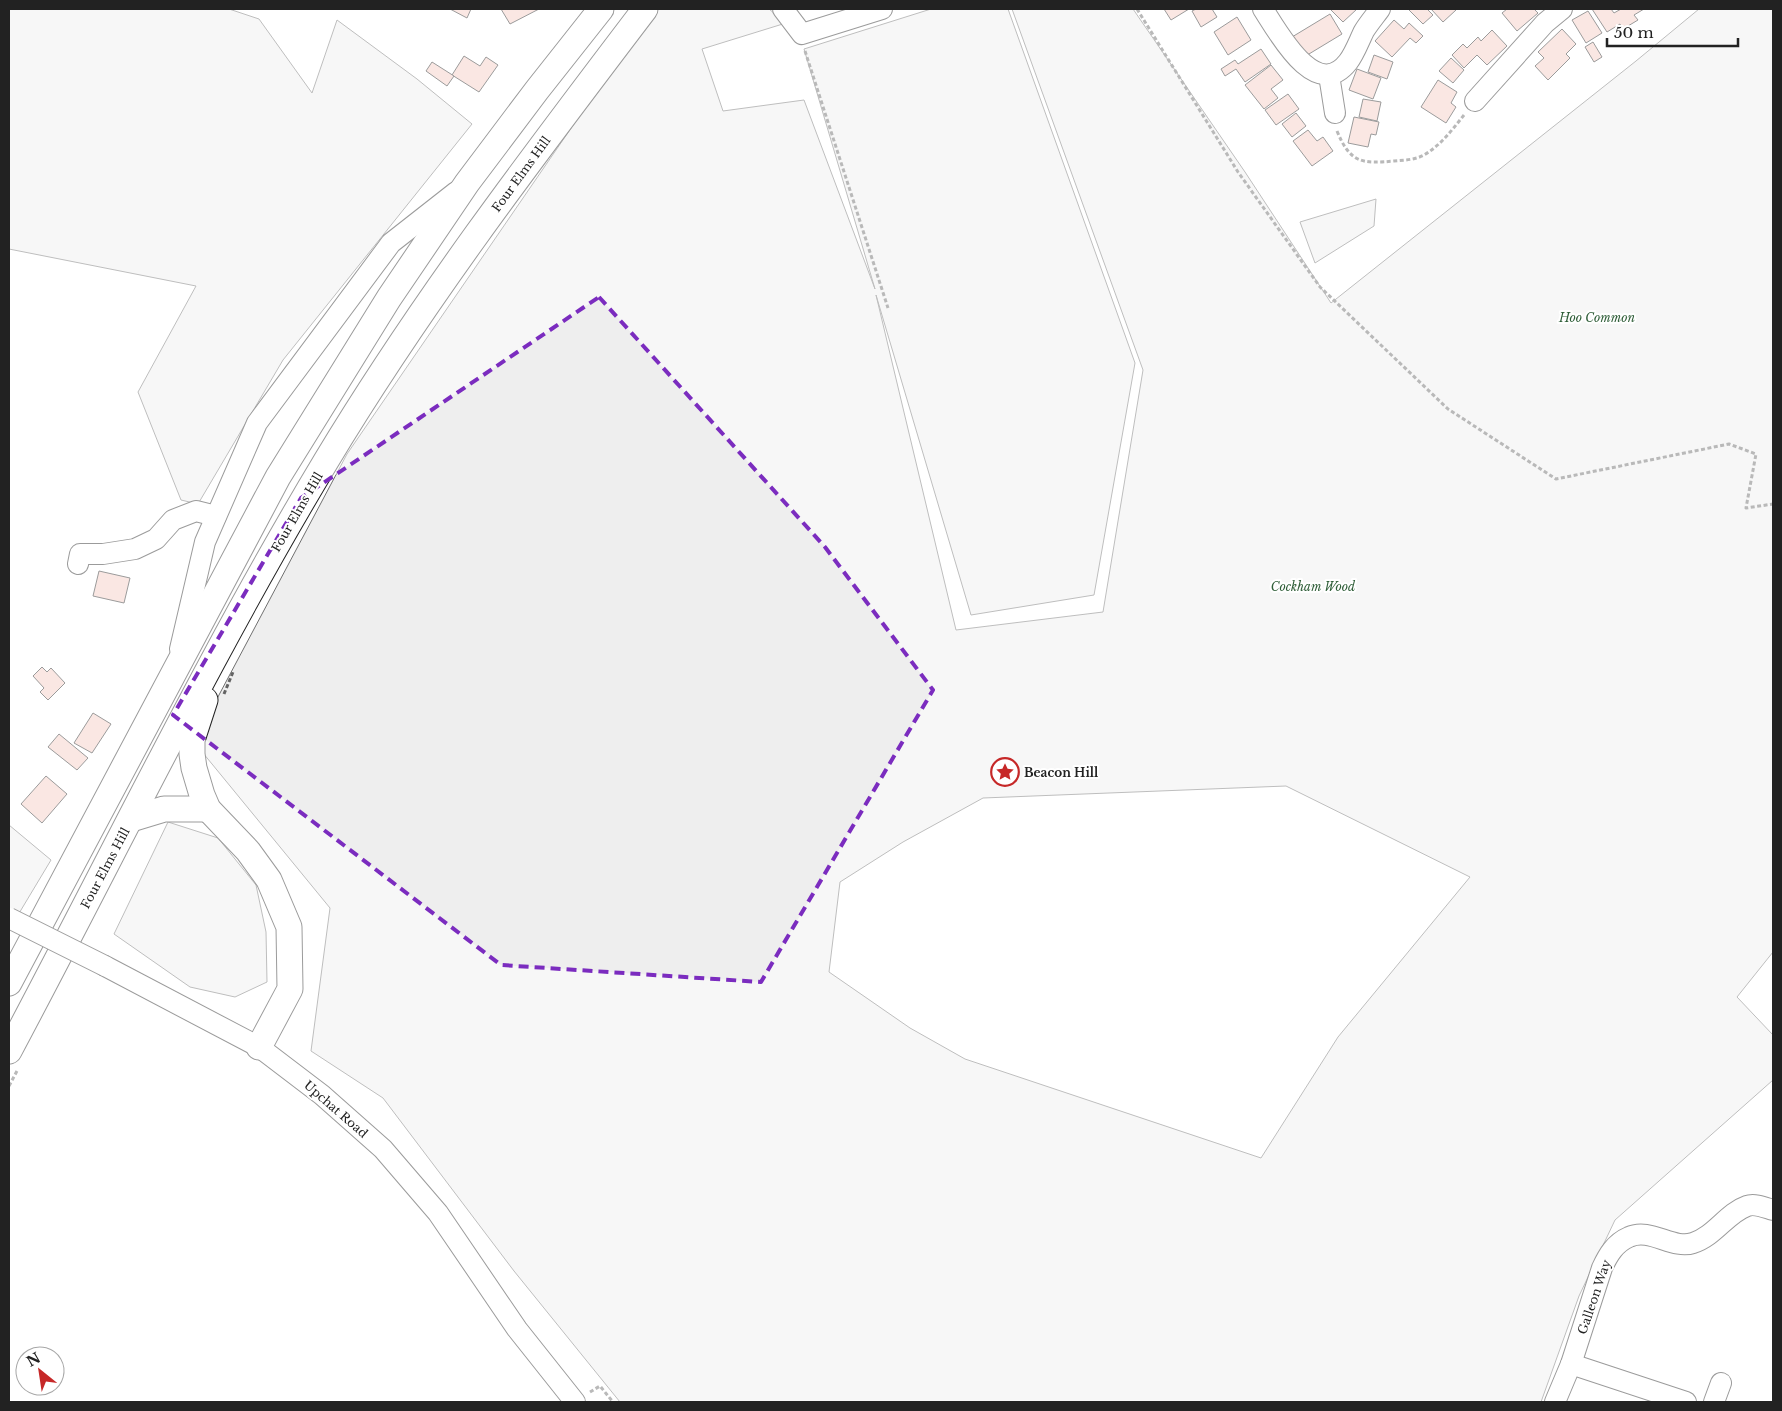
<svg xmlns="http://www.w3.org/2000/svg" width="1782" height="1411" font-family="'Libre Baskerville',serif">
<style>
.green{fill:#eee;stroke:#6f6f6f;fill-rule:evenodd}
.building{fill:#f3c9c0;stroke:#222}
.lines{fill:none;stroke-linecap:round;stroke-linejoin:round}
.minor-casing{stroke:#222;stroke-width:22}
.major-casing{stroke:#222;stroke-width:27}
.path{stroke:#646464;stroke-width:3;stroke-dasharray:4 2.5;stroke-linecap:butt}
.minor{stroke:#fff;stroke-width:20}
.major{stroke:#fff;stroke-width:25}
.minor-bridge-casing{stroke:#222;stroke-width:22;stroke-linecap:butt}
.minor-bridge{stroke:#fff;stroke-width:20}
.marked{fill:none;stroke:#7b2cbf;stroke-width:4;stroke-dasharray:10 6;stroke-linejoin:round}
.labels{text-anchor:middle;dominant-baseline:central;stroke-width:4;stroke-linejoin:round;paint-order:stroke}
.street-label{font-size:12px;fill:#222;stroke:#fff}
.park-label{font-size:12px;font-style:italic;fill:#2f5e38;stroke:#fff}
.poi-label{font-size:12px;font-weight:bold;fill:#222;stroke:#fff;text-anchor:start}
</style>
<rect width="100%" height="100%" fill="#fff"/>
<g class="green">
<path d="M9,9H229L259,19L312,93L337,20L417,79L472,124L283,360L198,504L181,500L138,392L196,286L9,249Z"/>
<path d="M653,9H769L786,23L702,49L723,111L804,100L875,289L804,49L931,9H1008L1135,363L1094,595L971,615L876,295L956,630L1103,612L1143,370L1012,9H1133L1245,172L1331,303L1636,61L1699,9H1773V952L1737,997L1773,1035V1080L1615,1220L1579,1296L1541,1402H620L514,1271L383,1098L311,1051L330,908L194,742L347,454ZM1286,786L1470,877L1338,1037L1261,1158L965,1059L910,1028L829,972L840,882L903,842L983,798Z"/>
<path d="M1376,199L1374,226L1315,263L1300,222Z"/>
<path d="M168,822L218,838L256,885L266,932L267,982L235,997L190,987L114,934Z"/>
<path d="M9,825L51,860L9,930Z"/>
</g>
<g class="building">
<path d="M450,9H471L467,18Z"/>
<path d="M501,9H539L510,24Z"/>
<path d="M1164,9H1189L1171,20Z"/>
<path d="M1196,9H1212L1217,17L1201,27L1192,11Z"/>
<path d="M1330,9H1357L1343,22Z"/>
<path d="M1408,9H1427L1433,15L1423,24Z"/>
<path d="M1431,9H1454L1456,10L1443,22Z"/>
<path d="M1507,9H1534L1538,13L1517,31L1502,13Z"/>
<path d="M1592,9H1611L1614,13L1621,9H1644L1634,15L1638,20L1623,29L1620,24L1607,32Z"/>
<path d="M1588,11L1602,33L1586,43L1572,20Z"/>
<path d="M1330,14L1342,34L1304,57L1292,37Z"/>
<path d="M1237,17L1251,40L1228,55L1214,32Z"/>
<path d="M1394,20L1404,29L1409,23L1423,36L1416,43L1410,38L1392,57L1375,41Z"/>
<path d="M1562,29L1576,44L1566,54L1570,58L1548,80L1535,66L1544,58L1538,52Z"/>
<path d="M1492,30L1507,46L1487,65L1477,55L1464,68L1452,55L1463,44L1467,48L1478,37L1481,41Z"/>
<path d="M1593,42L1602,57L1594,62L1585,47Z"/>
<path d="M1261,49L1271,64L1245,82L1236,69L1225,76L1221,69L1235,60L1238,64Z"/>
<path d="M1374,55L1393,62L1387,79L1368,72Z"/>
<path d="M464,56L480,66L486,57L498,65L479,92L452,75Z"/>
<path d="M1451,58L1464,70L1453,83L1439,71Z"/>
<path d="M432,62L454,76L447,86L426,71Z"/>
<path d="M1271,65L1283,80L1271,89L1278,98L1264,109L1245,85Z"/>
<path d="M1357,69L1381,78L1373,99L1349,90Z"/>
<path d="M1438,80L1457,92L1451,103L1456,107L1446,123L1421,107Z"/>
<path d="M1288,94L1299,109L1276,125L1265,110Z"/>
<path d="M1363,99L1381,102L1377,121L1359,117Z"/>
<path d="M1296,113L1306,126L1292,137L1282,124Z"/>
<path d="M1354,117L1379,122L1376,135L1371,134L1368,147L1348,143Z"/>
<path d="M1308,130L1317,141L1323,137L1333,151L1312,166L1293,141Z"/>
<path d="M99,571L130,578L124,603L93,596Z"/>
<path d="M42,667L47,672L51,668L65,683L48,700L40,692L44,688L33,676Z"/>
<path d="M93,713L111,724L92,753L74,743Z"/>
<path d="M59,734L88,758L77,770L48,747Z"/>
<path d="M46,776L67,794L42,823L21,804Z"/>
</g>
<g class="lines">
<defs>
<g id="minor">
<path d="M783,9L802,34L882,9"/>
<path d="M1263,9C1278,32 1316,103 1348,62C1355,53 1359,41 1364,31C1369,23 1375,16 1380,9"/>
<path d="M1329,75L1335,113"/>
<path d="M1475,101L1545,23L1562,9"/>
<path d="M78,564L80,554H103L135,549L156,539L173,520L196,511L216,516"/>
<path d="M180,649L205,542L257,423L391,243L456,192"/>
<path d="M105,966L259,1047L322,1095L383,1149L438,1213L517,1329L575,1402"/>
<path d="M1571,1364L1686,1402"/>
<path d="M1555,1402L1571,1364L1602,1268C1608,1255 1615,1243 1629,1237C1650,1227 1673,1250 1693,1243C1715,1236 1727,1213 1747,1206C1755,1203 1766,1208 1773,1210"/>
<path d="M1714,1402L1721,1383"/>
</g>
<g id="major">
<path d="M205,700L192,740V754L194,768L202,795L208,809L248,851L269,880L289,927L290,989L259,1047"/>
<path d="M131,819L164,809H208"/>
<path d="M9,983L278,477L389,298L467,183L537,90L601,9"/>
<path d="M9,1051C114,854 211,652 326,461C421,303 534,155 645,9"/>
</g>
</defs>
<use href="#minor" class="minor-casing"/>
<use href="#major" class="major-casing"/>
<g class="path">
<path d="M1137,9L1238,172L1320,287L1448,409L1556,479L1729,444L1756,454L1746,508L1773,504"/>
<path d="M805,51L888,308"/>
<path d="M1337,131C1350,163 1362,164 1394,161C1404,160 1415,160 1424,155C1441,145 1452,130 1464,115"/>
<path d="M224,694L233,672"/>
<path d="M9,1086L18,1069"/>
<path d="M590,1392L600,1386L613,1402"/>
</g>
<use href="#minor" class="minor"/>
<use href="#major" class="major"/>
<defs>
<path id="minor-bridge" d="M9,918L105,966"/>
</defs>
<use href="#minor-bridge" class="minor-bridge-casing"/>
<use href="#minor-bridge" class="minor-bridge"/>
</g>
<path d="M0 0H1782V1411H0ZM599,297L825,547L933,690L761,982L501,965L173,715L301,498Z" fill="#fff" fill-opacity=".55" fill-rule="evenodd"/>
<path class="marked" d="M599,297L825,547L933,690L761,982L501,965L173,715L301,498Z"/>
<defs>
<symbol id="sight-ring" viewBox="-11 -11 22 22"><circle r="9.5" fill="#fff" stroke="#c62828" stroke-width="1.5"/><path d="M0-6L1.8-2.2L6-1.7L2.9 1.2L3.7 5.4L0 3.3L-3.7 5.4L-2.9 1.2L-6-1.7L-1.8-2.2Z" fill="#c62828"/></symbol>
</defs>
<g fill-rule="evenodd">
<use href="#sight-ring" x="989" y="756" width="32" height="32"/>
</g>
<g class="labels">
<g class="street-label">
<text transform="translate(521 174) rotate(-54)">Four Elms Hill</text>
<text transform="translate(297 512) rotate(-60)">Four Elms Hill</text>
<text transform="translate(105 868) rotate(-62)">Four Elms Hill</text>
<text transform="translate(336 1109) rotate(41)">Upchat Road</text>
<text transform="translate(1594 1297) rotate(-71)">Galleon Way</text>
</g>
<g class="park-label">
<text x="1597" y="317">Hoo Common</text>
<text x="1313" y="586">Cockham Wood</text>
</g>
<g class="poi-label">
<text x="1024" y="772">Beacon Hill</text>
</g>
</g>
<rect width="1782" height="1411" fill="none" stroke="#222222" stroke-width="20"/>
<g transform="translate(40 1371) rotate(330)"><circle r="24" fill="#ffffff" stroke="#a7a7a7"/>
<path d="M0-4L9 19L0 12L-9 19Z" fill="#c62828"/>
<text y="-8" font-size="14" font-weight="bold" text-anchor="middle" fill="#222222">N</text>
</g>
<path d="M1607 38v8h131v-8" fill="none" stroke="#222222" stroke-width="2.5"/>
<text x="1614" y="38" font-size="15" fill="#222222" stroke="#ffffff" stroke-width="4" paint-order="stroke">50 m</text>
</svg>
